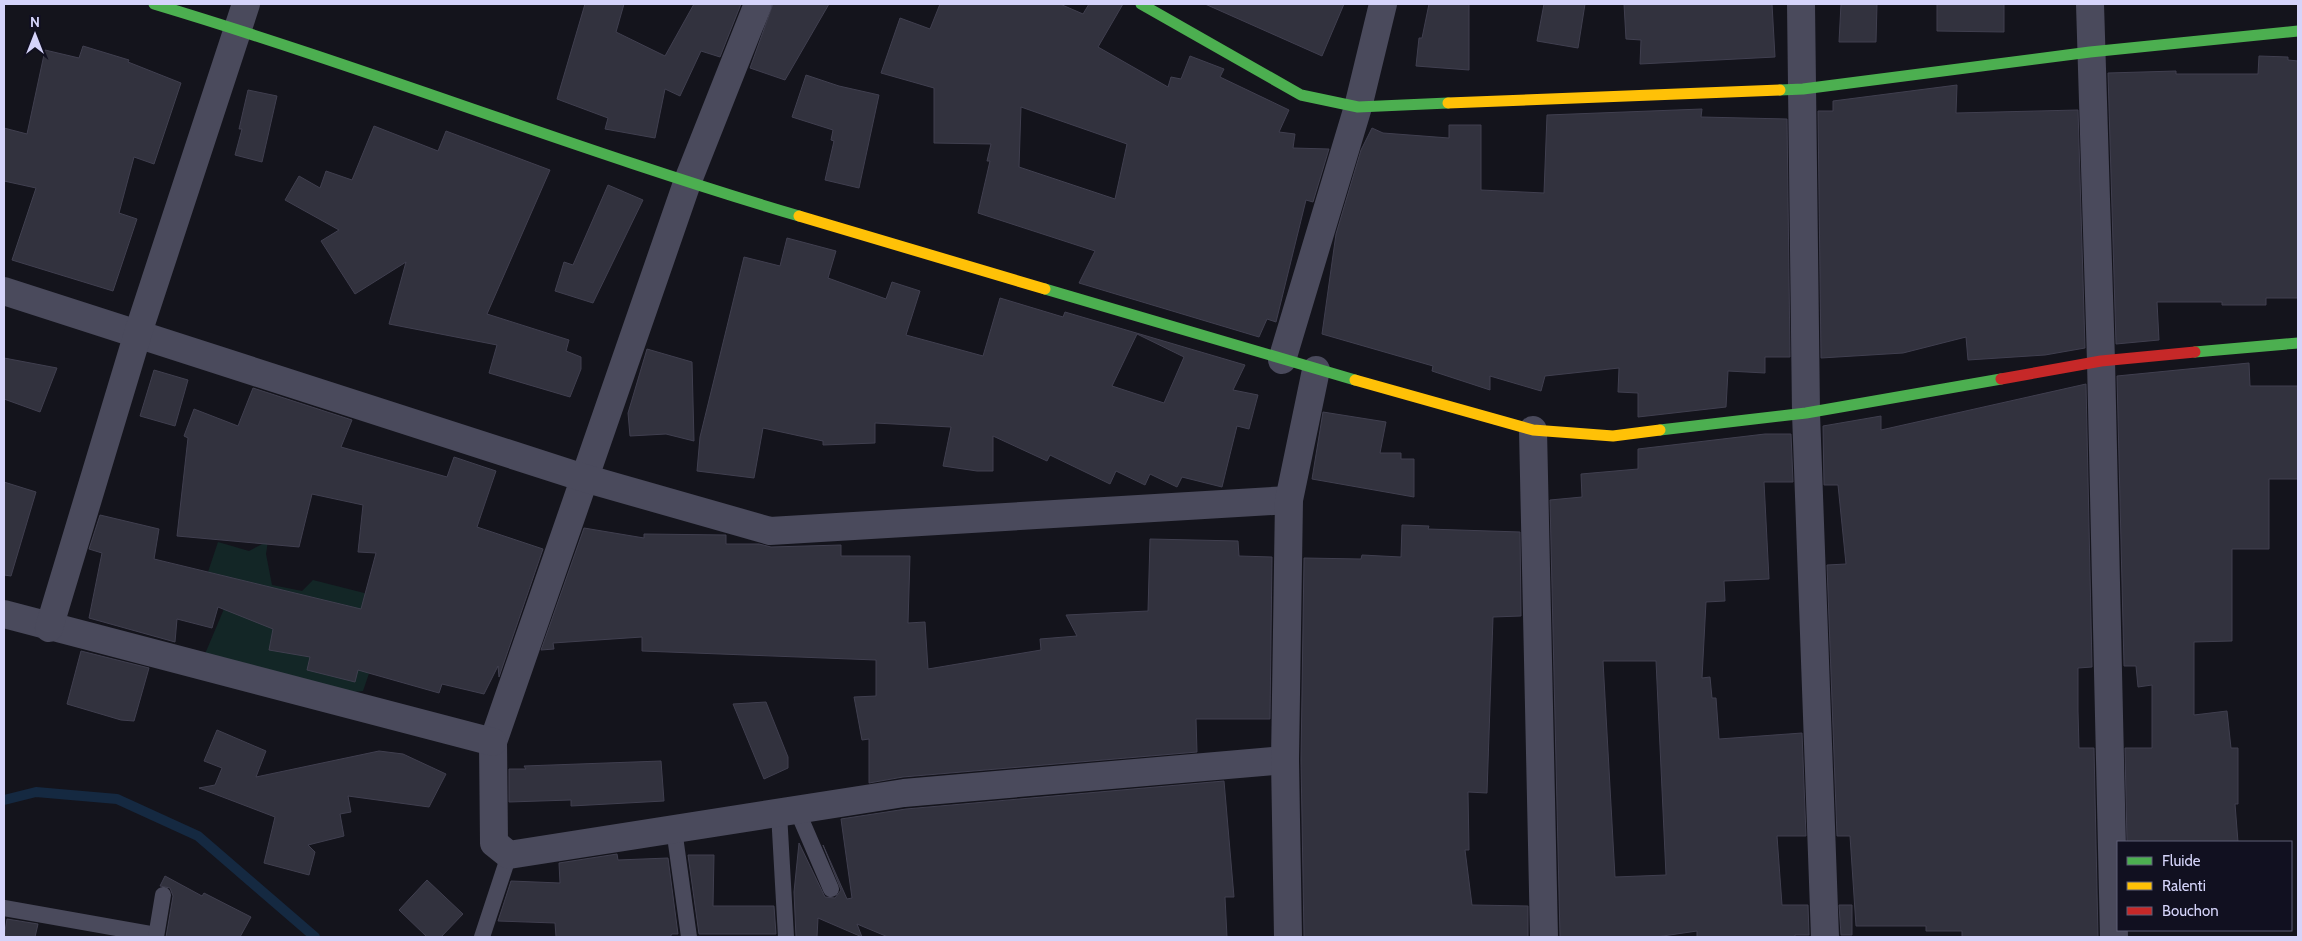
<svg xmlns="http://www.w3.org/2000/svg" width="2302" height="941" font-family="Cabin,sans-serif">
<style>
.green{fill:#132626}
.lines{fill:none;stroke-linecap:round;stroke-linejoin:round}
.stream{stroke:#152941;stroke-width:10}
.building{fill:#32323e;stroke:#403f4f;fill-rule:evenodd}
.lane{stroke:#4a4a5c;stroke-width:16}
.street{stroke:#4a4a5c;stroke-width:28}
.fast{stroke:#4caf50;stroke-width:11}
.slow{stroke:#ffc107;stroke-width:11}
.jam{stroke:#c62828;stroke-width:11}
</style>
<rect width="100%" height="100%" fill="#14141c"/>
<path class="green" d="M268,541L266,554L272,585L302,591L313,580L376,596L389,615L363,691L345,693L205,654L229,597L204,584L218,542L249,551Z"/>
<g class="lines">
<path class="stream" d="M4,800L36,792L117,799L198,836L315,937"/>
</g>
<g class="building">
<path d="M585,4H624L616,32L665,56L694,4H741L720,57L701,51L680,96L665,89L655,138L605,129L608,118L557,99Z"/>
<path d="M773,4H829L785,80L750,68Z"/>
<path d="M940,4H1060L1083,14L1089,4H1123L1098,47L1168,87L1171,77L1181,79L1190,56L1224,69L1220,77L1289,110L1279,132L1295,134L1293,148L1329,149L1313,202L1306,200L1276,322L1267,319L1259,337L1079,283L1095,251L978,213L990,161H987L991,144L934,143V88L881,73L900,18L930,29ZM1021,107L1127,144L1115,199L1019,167Z"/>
<path d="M1205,4H1344L1322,56Z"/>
<path d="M1429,4H1469V70L1416,66L1419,38H1422Z"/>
<path d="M1544,4H1585L1578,48L1537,41Z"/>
<path d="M1624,4H1772L1775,57L1640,64L1641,40L1626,39Z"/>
<path d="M1841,4H1877L1876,42H1839Z"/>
<path d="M1937,4H2004V32L1937,31Z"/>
<path d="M83,46L129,60L128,62L181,83L154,164L134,157L119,213L137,219L113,291L12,260L36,188L4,181V128L27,134L45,50L79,58Z"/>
<path d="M2259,56L2288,57V60L2298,61V298H2266V305H2222V302H2157L2159,340L2116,344L2108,73L2176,71V74H2258Z"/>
<path d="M806,75L839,86L879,95L859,188L825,180L834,141L831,140L833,130L792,117Z"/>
<path d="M1957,85L1956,113L2078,110L2085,348L2045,355L1968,360L1966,337L1903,353L1821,358L1818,111H1833V101Z"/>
<path d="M248,90L277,96L262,162L235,155L242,129H239Z"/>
<path d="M1702,109L1701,117L1787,119L1790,357H1765V373L1728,371L1726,407L1638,417V393L1618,392L1619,368L1545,376L1541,391L1490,376V390L1432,371L1433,366L1322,334L1336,234L1361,150L1372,128L1383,133L1449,138V125H1481V190L1544,193L1547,115Z"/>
<path d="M374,126L438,151L446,131L550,170L487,314L569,340L566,351L581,357V369L570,397L489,373L497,345L389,324L406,262L355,294L321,241L339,230L285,200L299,176L320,188L326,171L352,180Z"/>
<path d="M608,185L643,200L593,303L555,291L564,262L573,265Z"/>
<path d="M787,238L836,251L828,278L886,299L892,282L920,291L906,335L983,356L1000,298L1063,317L1065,312L1245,365L1233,390L1258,395L1249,429L1237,426L1222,487L1182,477L1177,487L1150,474L1145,485L1116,471L1110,484L1050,455L1047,461L993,436V471H977L943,466L951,427L875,423V443L823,445V441L763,428L754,478L697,471L700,437L744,257L780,266ZM1137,334L1184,357L1164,403L1112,386Z"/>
<path d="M647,349L692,362L694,441L666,434L630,436L628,413Z"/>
<path d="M4,358L57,368L40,412L4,399Z"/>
<path d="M2249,363L2250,386H2298V479H2269V549H2232V641L2194,642V715L2227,711L2231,748H2238V804H2235L2238,842H2127L2125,748H2152V685L2138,687L2136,666H2124L2117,376Z"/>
<path d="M154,370L188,380L175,426L140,416Z"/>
<path d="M2086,384L2092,667L2078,668V711L2079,748H2094L2098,937H1962V931H1926V926H1856L1850,836H1837L1827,565L1846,564L1838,485H1824L1823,426L1881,416V430Z"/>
<path d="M253,388L352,420L341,447L447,477L454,457L496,471L477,527L543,549L499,677L498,666L484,694L442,684L439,693L358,670L355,682L307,670L310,657L269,650L273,629L218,607L212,628L177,619L175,642L89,618L102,553L89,549L100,515L159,529L154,559L361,609L376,553L358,552L363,505L312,494L299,547L177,536L188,438L184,436L194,409L238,426Z"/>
<path d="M1323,412L1386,422L1380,453H1401V459H1414V497L1312,479Z"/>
<path d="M1765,434H1791L1793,482H1764L1769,579L1724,581L1725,601L1706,602L1702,678L1710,677L1712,698H1716L1719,739L1802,733L1806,836H1777L1782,905H1808L1809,935H1795V937H1697V931L1656,937H1560L1550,500L1582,497L1581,474L1638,469V449ZM1603,661H1656L1666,875L1615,877Z"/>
<path d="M4,482L36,492L11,576L4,575Z"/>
<path d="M1402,525L1429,526L1428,529L1520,532L1521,616L1493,617L1487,793L1468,792L1469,850H1465L1472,905L1528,906V937L1410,936L1304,937L1301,760L1304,558L1361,559L1362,555L1401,557Z"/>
<path d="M584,528L644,538V534L726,535V544H759L771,547L841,545V556H910L908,623L925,622L928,669L1041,650L1040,639L1077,636L1066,615L1148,611L1150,539L1238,541L1239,556L1272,557L1270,719H1196L1197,752L903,777L869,783V739L862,740L854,697L876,696V660L642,651V637L553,643L554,649L541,650Z"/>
<path d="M81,651L149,668L134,721L121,720L67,704Z"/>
<path d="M766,702L788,757V768L764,779L733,704Z"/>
<path d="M217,730L266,751L256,777L379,751L403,754L446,774L429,807L348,796L351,812L340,814L344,836L308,845L315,852L309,875L264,863L275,817L199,788L215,785L222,768L204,761Z"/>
<path d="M661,761L664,801L571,806V800L509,802V769H526L524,766Z"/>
<path d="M1224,781L1234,897H1225L1227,937H888L857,924L862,937L818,918L817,937H796L794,892L799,843L825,897L835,898L841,890L823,845L847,899L852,898L841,819L906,809Z"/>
<path d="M617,854L618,860L668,858L678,934H672L670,937H556L555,923L498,921L511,881L560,883L559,863Z"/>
<path d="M688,855H714L713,906H774L776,934H699Z"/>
<path d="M165,876L202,896L204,893L251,917L240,937H166L173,896L170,888L160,886Z"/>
<path d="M427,880L463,914L441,937H427L399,910Z"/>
<path d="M1839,905H1852V935H1841Z"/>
<path d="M7,919L38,924L35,937H4Z"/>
</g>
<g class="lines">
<g class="lane">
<path d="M797,810L831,889"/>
<path d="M779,813L786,937"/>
<path d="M674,829L689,937"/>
<path d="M4,908L156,935"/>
<path d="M156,937L163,895"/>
<path d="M482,937L509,855"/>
</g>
<g class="street">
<path d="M758,4L687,183L493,742L494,843L509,855L904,793L1285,760"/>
<path d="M1801,4L1806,413L1825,937"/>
<path d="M2090,4L2101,361L2114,937"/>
<path d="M4,291L584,478L770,531L1289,500"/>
<path d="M1282,360L1358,107L1383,4"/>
<path d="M1533,430L1544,937"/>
<path d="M4,614L493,742"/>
<path d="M49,628L138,333L246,4"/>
<path d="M1288,937L1285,760L1289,500L1316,370"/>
</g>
<g class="fast">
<path d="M154,4C371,69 582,152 799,216"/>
<path d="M1141,4L1301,95L1358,107L1448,103"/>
<path d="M1780,90L1803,89L2090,52L2298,31"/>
<path d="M1045,289L1355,380"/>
<path d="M2195,352L2298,343"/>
<path d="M1660,430L1806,413L2001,379"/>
</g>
<g class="slow">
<path d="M1448,103L1780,90"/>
<path d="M799,216L1045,289"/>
<path d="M1355,380L1533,430L1613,436L1660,430"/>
</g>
<path class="jam" d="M2001,379L2101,361L2195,352"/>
</g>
<rect width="2302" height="941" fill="none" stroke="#d5d4fa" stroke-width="10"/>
<rect x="2117" y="841" width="175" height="90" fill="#111020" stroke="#5f5e77"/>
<rect x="2127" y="857" width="25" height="8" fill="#4caf50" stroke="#5f5e77"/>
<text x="2162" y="866" font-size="15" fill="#d5d4fa">Fluide</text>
<rect x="2127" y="882" width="25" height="8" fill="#ffc107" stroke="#5f5e77"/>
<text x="2162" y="891" font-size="15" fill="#d5d4fa">Ralenti</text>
<rect x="2127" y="907" width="25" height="8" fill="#c62828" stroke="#5f5e77"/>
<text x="2162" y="916" font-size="15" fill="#d5d4fa">Bouchon</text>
<g transform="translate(35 35)" stroke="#111020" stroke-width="4" paint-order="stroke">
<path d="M0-4L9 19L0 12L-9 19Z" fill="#d5d4fa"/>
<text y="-8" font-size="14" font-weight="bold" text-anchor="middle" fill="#d5d4fa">N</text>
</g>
</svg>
